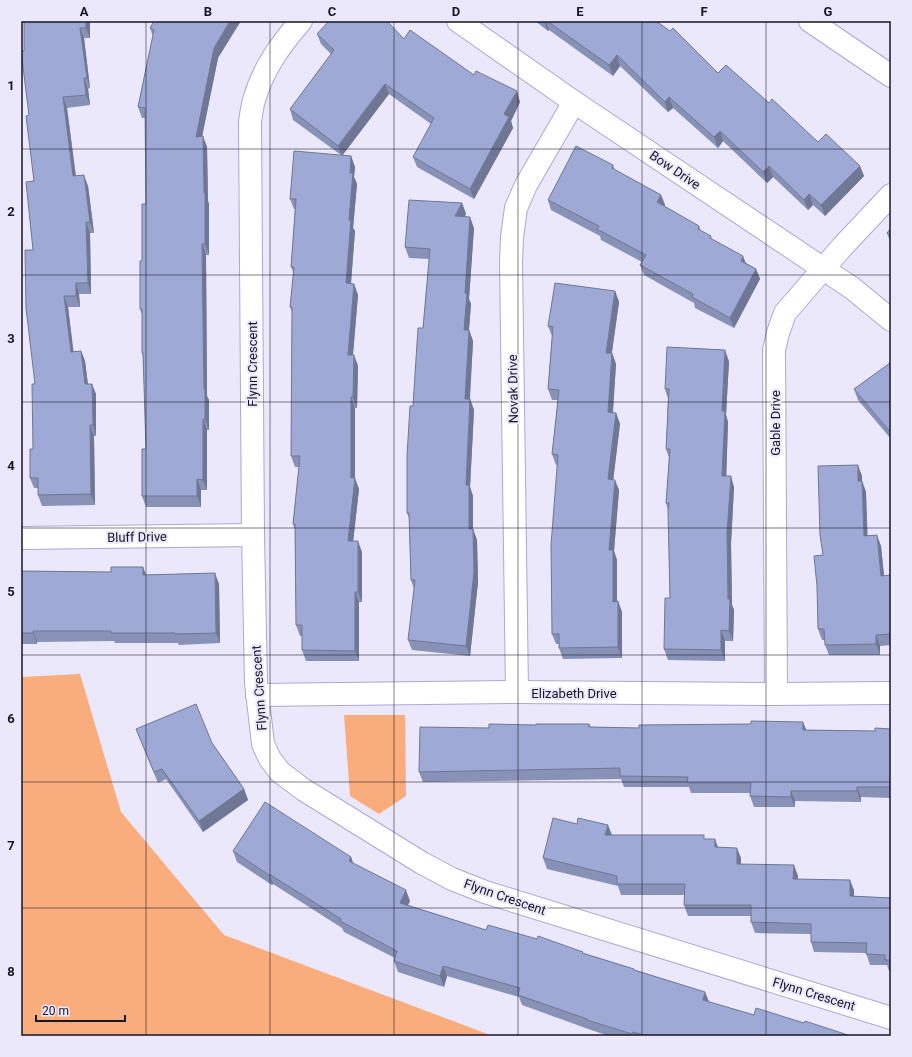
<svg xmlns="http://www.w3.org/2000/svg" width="912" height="1057" font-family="Roboto,sans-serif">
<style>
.green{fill:#f9ad7c}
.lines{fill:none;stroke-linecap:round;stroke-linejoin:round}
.minor-casing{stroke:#afa6d3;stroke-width:24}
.tertiary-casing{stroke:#afa6d3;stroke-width:24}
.minor{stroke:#fff;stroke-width:22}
.tertiary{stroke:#fff;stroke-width:22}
.wall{fill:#8892b7}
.shaded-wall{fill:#6f7795}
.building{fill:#9eaad5;stroke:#6f7795}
.grid{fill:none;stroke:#181525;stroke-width:1;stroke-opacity:0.55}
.labels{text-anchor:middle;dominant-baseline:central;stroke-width:4;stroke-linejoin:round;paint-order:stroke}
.street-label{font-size:13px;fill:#181525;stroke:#ebe8fb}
.neatline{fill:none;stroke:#181525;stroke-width:1.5}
.grid-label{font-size:13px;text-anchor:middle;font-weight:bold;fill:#181525}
</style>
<rect width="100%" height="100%" fill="#ebe8fb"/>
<g class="green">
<path d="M80,674L121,812L224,935L493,1036H21V677Z"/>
<path d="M344,715H405L406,796L379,814L350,796Z"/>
</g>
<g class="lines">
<defs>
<g id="minor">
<path d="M301,21C280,45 263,69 254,100C252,107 251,115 250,122L253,535L256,683L263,744L270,759L280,772L304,790L422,863L452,879L485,892L891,1018"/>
<path d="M458,21L574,102L852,288L891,320"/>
<path d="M21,538L253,535"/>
<path d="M517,692L511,262L512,237L516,208L526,185L574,102"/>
<path d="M776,694L774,350L778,333L785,313L842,247L891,195"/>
<path d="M257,695L517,692L776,694L891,693"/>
</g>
<path id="tertiary" d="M810,21L891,76"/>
</defs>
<use href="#minor" class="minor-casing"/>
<use href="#tertiary" class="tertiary-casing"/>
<use href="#minor" class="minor"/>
<use href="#tertiary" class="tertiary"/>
</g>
<g class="wall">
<path d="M90,21V38H84L90,88L88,89L90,105L67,108L76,176L88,186L94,233H90L91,294H79L80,307H68L73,352L81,351L85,361L88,384L96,394V436H94L95,505L42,506L38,495V488H34L30,478L33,449L35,384L33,250L34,181L24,51Z"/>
<path d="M535,21H656L718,73L769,103L818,142L860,166L864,176L825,216L813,205L808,210L773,177L767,183L723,141L718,148L673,108L668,112L620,66L613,76L549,30L548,31Z"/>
<path d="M150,28L218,58L202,136L207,147L208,201L209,204V255H206L207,396L209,400V430H207V490H201V507H146L142,496L146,449L143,356L142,353V315L140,309L146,204L145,118H142L138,107L153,36Z"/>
<path d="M317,34L404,39L474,75L520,102L511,121L513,128L474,199L417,167L413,157L431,124L389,94L342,155L351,156L355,167L354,177L357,184L353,228L355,231L351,284H354L358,295L353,355H354L358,366L357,408H355V478L359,489L353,541L362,552V602H359V661H306L302,650V636H300L296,625L295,530L293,524L299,467H295L291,456L292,312L290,307L294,274L291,267L295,209H294L290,199L341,155L293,120L290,109L331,54L321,44Z"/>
<path d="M613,165L615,170L661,195L665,205L664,206L699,226L701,231L711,236L712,240L746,263L756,269L760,279L734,328L695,308L694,303L644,275L640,265L642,262L601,240L600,236L551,210L548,200Z"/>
<path d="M462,203L466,214L464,217L474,228L469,299L471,304L469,330L473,341L470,399L474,410L470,487L473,496V529L477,540L478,582L470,656L412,650L408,640L414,589L411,580L409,518L407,513L413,406L423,328L429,259L409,258L405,247Z"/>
<path d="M891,228V244L887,233Z"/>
<path d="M615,291L619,302L612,353L616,364L613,413H616L620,424L613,480L619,490L614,551L617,560V601H618L622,612V658L563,659L559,648V644H556L552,634L557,465H556L552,454L558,400H552L548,389L552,336L548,326Z"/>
<path d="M729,361L726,415L728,422L726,476L734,487L731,544L732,605L734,610L733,641H725V661L668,660L664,649L670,598L668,510L666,503L669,458L666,449L668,399L665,389Z"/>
<path d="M891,363V439L858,400L854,389Z"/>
<path d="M862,476V481L866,492L867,536L881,546L884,576L891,575V645L880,646V655H829L825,645V640H822L818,629L823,555Z"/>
<path d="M21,571L146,575L219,584L220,643L179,645L178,643H115L114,641L37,642V644H21Z"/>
<path d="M803,722L806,730L875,731L891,729V798L861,797V802L795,801V807H754L750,796V793H691L689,787H624L621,779L423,782L419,772L489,728L536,725L589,724L591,727L639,728L751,724Z"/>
<path d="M136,729L212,743L244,789L248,800L203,832L166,779L158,783Z"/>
<path d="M612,835L705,839L718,848L741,858V864L798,876L797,879L854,890V896L891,898V971H889L887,965H870L866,953L814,952L811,942V934L755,933L751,922V916H688L684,905V895H621L618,886L547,869L543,858Z"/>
<path d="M233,851L351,857L353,864L410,901L408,905L486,930L537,939L583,952V953L634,969L635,970L705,992L709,1002L754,1015L804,1023L851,1036H609L591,1030L522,1005L519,997L447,976L444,987L398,972L394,961L395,958L344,932L342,928L273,884L272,885L237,862Z"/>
</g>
<g class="shaded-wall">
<path d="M86,21H90V38L86,28Z"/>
<path d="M230,21H241L218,58L200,147L196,137L214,48Z"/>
<path d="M544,21H546L549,30L548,31Z"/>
<path d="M80,28L84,38L90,88L87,78Z"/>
<path d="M617,55L620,66L613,76L609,65Z"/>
<path d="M84,78L88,89L90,105L86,95Z"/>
<path d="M385,84L389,94L342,156L338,146Z"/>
<path d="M517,91L520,102L511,121L513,128L474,199L470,189L504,114Z"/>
<path d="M63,97L67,108L77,187L73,176Z"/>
<path d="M669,97L673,108L668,112L665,102Z"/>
<path d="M720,131L723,141L718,148L714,137Z"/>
<path d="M203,136L207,147L208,201L209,204V255L205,244Z"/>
<path d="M351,156L355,167L354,177L357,184L353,228L355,231L350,294L346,283L350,173Z"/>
<path d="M769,166L773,177L767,183L763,172Z"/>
<path d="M860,166L864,176L825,216L821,205Z"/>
<path d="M84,175L88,186L94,233L90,222Z"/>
<path d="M809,194L813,205L808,210L804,200Z"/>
<path d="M661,195L665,205L661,213L657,202Z"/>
<path d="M462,203L466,214L459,226L455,216Z"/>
<path d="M470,217L474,228L469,299L471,304L468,341L464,330L465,293Z"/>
<path d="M86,222L90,233L91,294L88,283Z"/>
<path d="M202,244L206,255L207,396L209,400V430L205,419L204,389Z"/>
<path d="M743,256L747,266L741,261Z"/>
<path d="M756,269L760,279L734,328L730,318Z"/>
<path d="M76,283L79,294L80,307L76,296Z"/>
<path d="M354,284L358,295L352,365L348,355Z"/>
<path d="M615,291L619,302L610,364L606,353Z"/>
<path d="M64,296L68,307L75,363L71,352Z"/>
<path d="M469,330L473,341L469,410L465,399Z"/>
<path d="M725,350L729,361L726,415L728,422L726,486L722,476V411Z"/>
<path d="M81,351L85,361L89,394L85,384Z"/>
<path d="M612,353L616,364L612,423L608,412Z"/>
<path d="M354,355L358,366L357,408L353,397Z"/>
<path d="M92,384L96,394V436L93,425Z"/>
<path d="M351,397L355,408V479L359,489L352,552L348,541L351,478Z"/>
<path d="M470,399L474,410L470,487L473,496V540L469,529L466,485Z"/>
<path d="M616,413L620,424L612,490L608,479Z"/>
<path d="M203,419L207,430V490L203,480Z"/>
<path d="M90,425L94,436L95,505L91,494Z"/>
<path d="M858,465L862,476V492L858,481Z"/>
<path d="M731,476L734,487L731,544L732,605L734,610L733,641L729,631L727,533Z"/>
<path d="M197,479L201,490V507L197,496Z"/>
<path d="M615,480L619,490L614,551L617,560V612L613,602L609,550Z"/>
<path d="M862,481L866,492L868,547L864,536Z"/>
<path d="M473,529L477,540L478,582L470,656L466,646Z"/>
<path d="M877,535L881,546L885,586L881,576Z"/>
<path d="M358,541L362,552V602L358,592Z"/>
<path d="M143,567L147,577L143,575Z"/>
<path d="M215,573L219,584L220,643L216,633Z"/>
<path d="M355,592L359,602V661L355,651Z"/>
<path d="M618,601L622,612V658L618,647Z"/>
<path d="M721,630L725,641V661L721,650Z"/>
<path d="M33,631L37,642V644L33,633Z"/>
<path d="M876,635L880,646V655L876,644Z"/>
<path d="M803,722L807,732L803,730Z"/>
<path d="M857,787L861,797V802L857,791Z"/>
<path d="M244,789L248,800L203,832L199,821Z"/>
<path d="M791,791L795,801V807L791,797Z"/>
<path d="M608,825L612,835H605Z"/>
<path d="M715,839L719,850L715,847Z"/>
<path d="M737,848L741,858V875L737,864Z"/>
<path d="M351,857L355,868L349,861Z"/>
<path d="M794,865L798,876L797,890L793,879Z"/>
<path d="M269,874L273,884L272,885L269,875Z"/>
<path d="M850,880L854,890V907L850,896Z"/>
<path d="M406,890L410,901L404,913L400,903Z"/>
<path d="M443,966L447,976L444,987L440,976Z"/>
<path d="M705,992L709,1002L703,1000Z"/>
</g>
<g class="building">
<path d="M24,21H86V28H80L87,78H84L86,95L63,97L73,176L84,175L90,222H86L88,283H76V296H64L71,352L81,351L85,384H92L93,425H90L91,494L38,495V478H30V449H33L32,384H35L26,308L25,250H33L26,182L34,181L26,116L29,115L21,51H24Z"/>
<path d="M154,21H230L214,48L196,137L203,136L204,193H205V244H202L204,389H205V419H203V480L197,479V496H142V449H146L143,353H142V309H140V261H142V204H146L145,108L138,107L154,30L150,28Z"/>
<path d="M329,21H387L404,39L410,30L474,75L476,71L517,91L504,114L509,117L470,189L413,157L434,118L385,84L338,146L290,109L334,50L317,34Z"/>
<path d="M547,21H656L670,31L673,28L718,73L726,65L769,103L772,99L818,142L826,134L860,166L821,205L809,194L804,200L769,166L763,172L720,131L714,137L669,97L665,102L617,55L609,65Z"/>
<path d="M576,146L613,165L612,168L661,195L657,202L699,226L698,229L711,236L710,238L743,256L741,261L756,269L730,318L692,297L693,294L640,265L646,255L597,229L599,226L548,200Z"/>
<path d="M294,151L351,156L350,173H353L349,220H351L346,283L354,284L348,355H354L353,397H351V478H355L348,541H358V592H355V651L302,650V625H296L295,524H293L300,456H291L292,307H290L294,267H291L296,199H290Z"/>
<path d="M409,200L462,203L455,216L470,217L465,293L467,294L464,330H469L465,399H470L466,485H469V529H473L474,572L466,646L408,640L415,580H411L409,513H407V456L410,406H413L418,328H423L430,249L405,247Z"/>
<path d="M891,228V237L887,233Z"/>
<path d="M555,283L615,291L606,353H612L608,412L616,413L608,479L615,480L609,550H613V602L618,601V647L559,648V634H552L551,545L558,455L552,454L559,390L548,389L553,327L548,326Z"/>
<path d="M667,347L725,350L722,411H725L722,476H731L727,533L728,599H730L729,631L721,630V650L664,649L665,598H670L668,511L669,503H666L670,449H666L669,389H665Z"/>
<path d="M890,363H891V433L854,389Z"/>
<path d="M858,465V481H862L864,536L877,535L881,576L891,575V634L876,635V644L825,645L824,629H818L817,586L814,556L823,555L820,535L818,466Z"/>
<path d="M111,567H143V575L215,573L216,633L175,634V633H111V631H33V633H21V571L111,572Z"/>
<path d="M196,704L212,743L244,789L199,821L162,769L154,772L136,729Z"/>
<path d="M751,721L803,722V730L875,731V728L891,729V787H857V791H791V797L750,796L751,783H687L688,777L620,776V768L419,772L420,727L489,728V724L536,725V724H589V727L639,728V725L751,724Z"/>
<path d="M265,802L351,857L349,861L406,890L400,903L486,930L488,925L537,939L538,936L583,952L582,953L634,969V970L705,992L703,1000L754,1015L756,1008L804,1023L805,1021L851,1036H648L633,1032L632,1034L587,1020V1019L518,995L520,988L443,966L440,976L394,961L397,951L340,921L341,919L269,874V875L233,851Z"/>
<path d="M553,818L577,824L578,818L608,825L605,835H704V839H715V847L737,848V864L794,865L793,879L850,880V896L891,898V960H885V955L866,954L867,943L811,942V924L751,922V905H684L685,884H617V876L543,858Z"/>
</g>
<path class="grid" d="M146,21V1036M270,21V1036M394,21V1036M518,21V1036M642,21V1036M766,21V1036M21,149H891M21,275H891M21,402H891M21,528H891M21,655H891M21,782H891M21,908H891"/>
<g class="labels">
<g class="street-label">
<text transform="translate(675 170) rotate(34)">Bow Drive</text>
<text transform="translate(252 364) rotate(-90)">Flynn Crescent</text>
<text transform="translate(513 389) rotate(-91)">Novak Drive</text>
<text transform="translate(775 423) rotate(-90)">Gable Drive</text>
<text transform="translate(137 537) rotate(-1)">Bluff Drive</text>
<text transform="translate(259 688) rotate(-94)">Flynn Crescent</text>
<text x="574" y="693">Elizabeth Drive</text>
<text transform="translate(505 897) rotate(19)">Flynn Crescent</text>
<text transform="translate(814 994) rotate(17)">Flynn Crescent</text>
</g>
</g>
<rect width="912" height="1057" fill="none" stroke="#ebe8fb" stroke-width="44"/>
<path d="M36 1015v6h89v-6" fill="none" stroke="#181525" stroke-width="2"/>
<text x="42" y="1015" font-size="12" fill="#181525" stroke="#ebe8fb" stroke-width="3" paint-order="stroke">20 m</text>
<rect x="22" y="22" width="868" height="1013" class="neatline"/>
<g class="grid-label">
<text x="84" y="16">A</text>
<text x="208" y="16">B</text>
<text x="332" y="16">C</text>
<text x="456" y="16">D</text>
<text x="580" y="16">E</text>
<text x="704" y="16">F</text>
<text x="828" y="16">G</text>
<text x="11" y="90">1</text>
<text x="11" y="216">2</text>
<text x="11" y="343">3</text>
<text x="11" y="470">4</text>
<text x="11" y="596">5</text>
<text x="11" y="723">6</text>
<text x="11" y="850">7</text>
<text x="11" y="976">8</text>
</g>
</svg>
